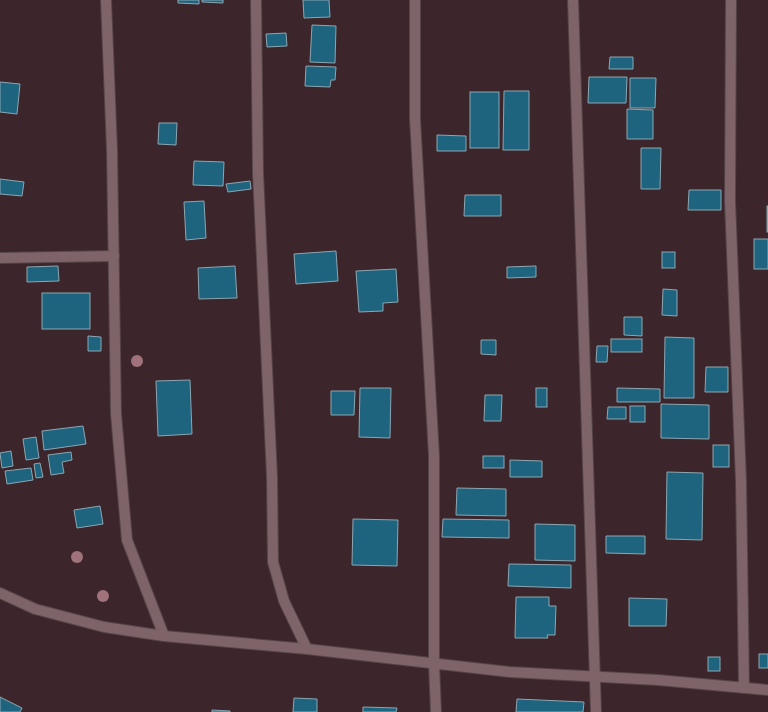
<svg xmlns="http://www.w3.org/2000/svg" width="768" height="712" font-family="'Sofia Sans Condensed',sans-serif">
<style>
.building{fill:#1e647e;stroke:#8ca6b2}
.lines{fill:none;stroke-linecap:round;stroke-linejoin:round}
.minor-casing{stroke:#564448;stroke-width:12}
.minor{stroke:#7e6469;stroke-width:10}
.tree{fill:#a0737c}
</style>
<rect width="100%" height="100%" fill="#3c262b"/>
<g class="building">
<path d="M178,0H199V4L178,3Z"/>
<path d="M202,0H223V3L202,2Z"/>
<path d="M303,0H329L330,17L304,18Z"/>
<path d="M312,25L336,26L335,63L310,62Z"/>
<path d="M286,33L287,46L267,47L266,34Z"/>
<path d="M610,57H633V69H609Z"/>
<path d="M306,66L336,67L335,80H331L330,87L305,86Z"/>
<path d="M589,77H627L626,103H588Z"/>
<path d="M630,78H656L655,108H630Z"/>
<path d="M0,82L20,84L17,114L0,112Z"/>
<path d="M504,91H529V150H503Z"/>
<rect x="470" y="92" width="29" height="56"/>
<path d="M627,109L653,110V139H627Z"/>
<path d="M159,123H177L176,145L158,144Z"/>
<path d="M437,135L466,136V151H437Z"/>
<path d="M641,148H661L660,189H641Z"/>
<path d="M194,161L224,162L223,186L193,185Z"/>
<path d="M0,179L24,182L22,196L0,194Z"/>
<path d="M250,181L251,189L228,192L226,184Z"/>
<path d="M689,190H721V210H688Z"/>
<path d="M465,195H501V216H464Z"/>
<path d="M204,201L206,238L186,240L184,202Z"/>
<rect x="767" y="206" width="1" height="26"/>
<rect x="754" y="239" width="14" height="30"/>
<path d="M336,251L338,281L296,284L294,254Z"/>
<rect x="662" y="252" width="13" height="16"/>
<path d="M58,266L59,281L27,282V267Z"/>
<path d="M235,266L237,298L199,299L198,268Z"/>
<path d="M536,266V277L507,278V267Z"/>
<path d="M396,269L398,302L383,303V311L359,312L356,271Z"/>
<path d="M663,289L677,290V316L662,315Z"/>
<rect x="42" y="293" width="48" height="36"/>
<path d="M624,317H642V336L624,335Z"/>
<path d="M88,336L101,337V351H88Z"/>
<path d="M665,337L694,338V398H664Z"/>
<rect x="611" y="339" width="31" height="13"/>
<path d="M481,340H496V355L481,354Z"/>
<path d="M597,346H608L607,362H596Z"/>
<path d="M706,367H728V392H705Z"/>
<path d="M190,380L192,434L158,436L156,381Z"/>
<path d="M360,388H391L390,438L359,437Z"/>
<rect x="536" y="388" width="11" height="19"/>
<path d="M617,388L660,389V402H617Z"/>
<path d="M331,391H355L354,415H331Z"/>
<path d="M485,395H502L501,421H484Z"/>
<path d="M661,404L709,405V439L661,438Z"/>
<rect x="630" y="406" width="15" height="16"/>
<path d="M608,407H626V419H607Z"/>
<path d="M83,426L86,444L44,450L42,431Z"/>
<path d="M36,437L39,458L26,460L23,439Z"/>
<rect x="713" y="445" width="16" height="22"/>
<path d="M11,451L13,466L2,468L0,453Z"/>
<path d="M71,452L72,460L62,462L64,473L51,475L48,455Z"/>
<rect x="483" y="456" width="21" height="12"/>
<path d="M510,460L542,461V477H510Z"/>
<path d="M40,463L43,477L36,478L34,464Z"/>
<path d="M31,468L33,480L7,484L5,471Z"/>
<path d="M667,472L703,473L702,540L666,539Z"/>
<path d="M457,488L506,489V516L456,515Z"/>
<path d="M100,506L103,524L77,528L74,510Z"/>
<path d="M353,519L398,520L397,566L352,565Z"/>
<path d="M443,519L509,520V538L442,537Z"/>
<path d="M535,524L575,525V561L535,560Z"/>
<path d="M606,536H645V554L606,553Z"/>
<path d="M509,564L571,565V588L508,586Z"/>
<path d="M516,597H549V606H556L555,635H547L548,638H515Z"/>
<path d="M629,598L667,599L666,626H629Z"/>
<rect x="759" y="654" width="9" height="14"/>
<rect x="708" y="657" width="12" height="14"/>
<path d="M0,697L22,708L20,712H0Z"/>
<path d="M294,698L317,699V712H293Z"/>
<path d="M517,699L584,702L583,712H516Z"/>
<path d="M363,707L397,708L396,712H363Z"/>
<path d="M212,710L230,711V712H212Z"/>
</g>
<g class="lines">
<defs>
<g id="minor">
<path d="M106,0L112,150L116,414L127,540L164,636"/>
<path d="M256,0L258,173L272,477L273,562L284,601L307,649"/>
<path d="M415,0V119L434,456V664L436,712"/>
<path d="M573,0L596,712"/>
<path d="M731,0L730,201L741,481L744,688"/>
<path d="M0,258L114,256"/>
<path d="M0,593L35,609L104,627L164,636L307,649L510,672L658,680L768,690"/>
</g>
</defs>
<use href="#minor" class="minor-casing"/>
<use href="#minor" class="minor"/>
</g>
<g class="tree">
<circle cx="137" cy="361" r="6"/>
<circle cx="77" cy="557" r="6"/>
<circle cx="103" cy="596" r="6"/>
</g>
</svg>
